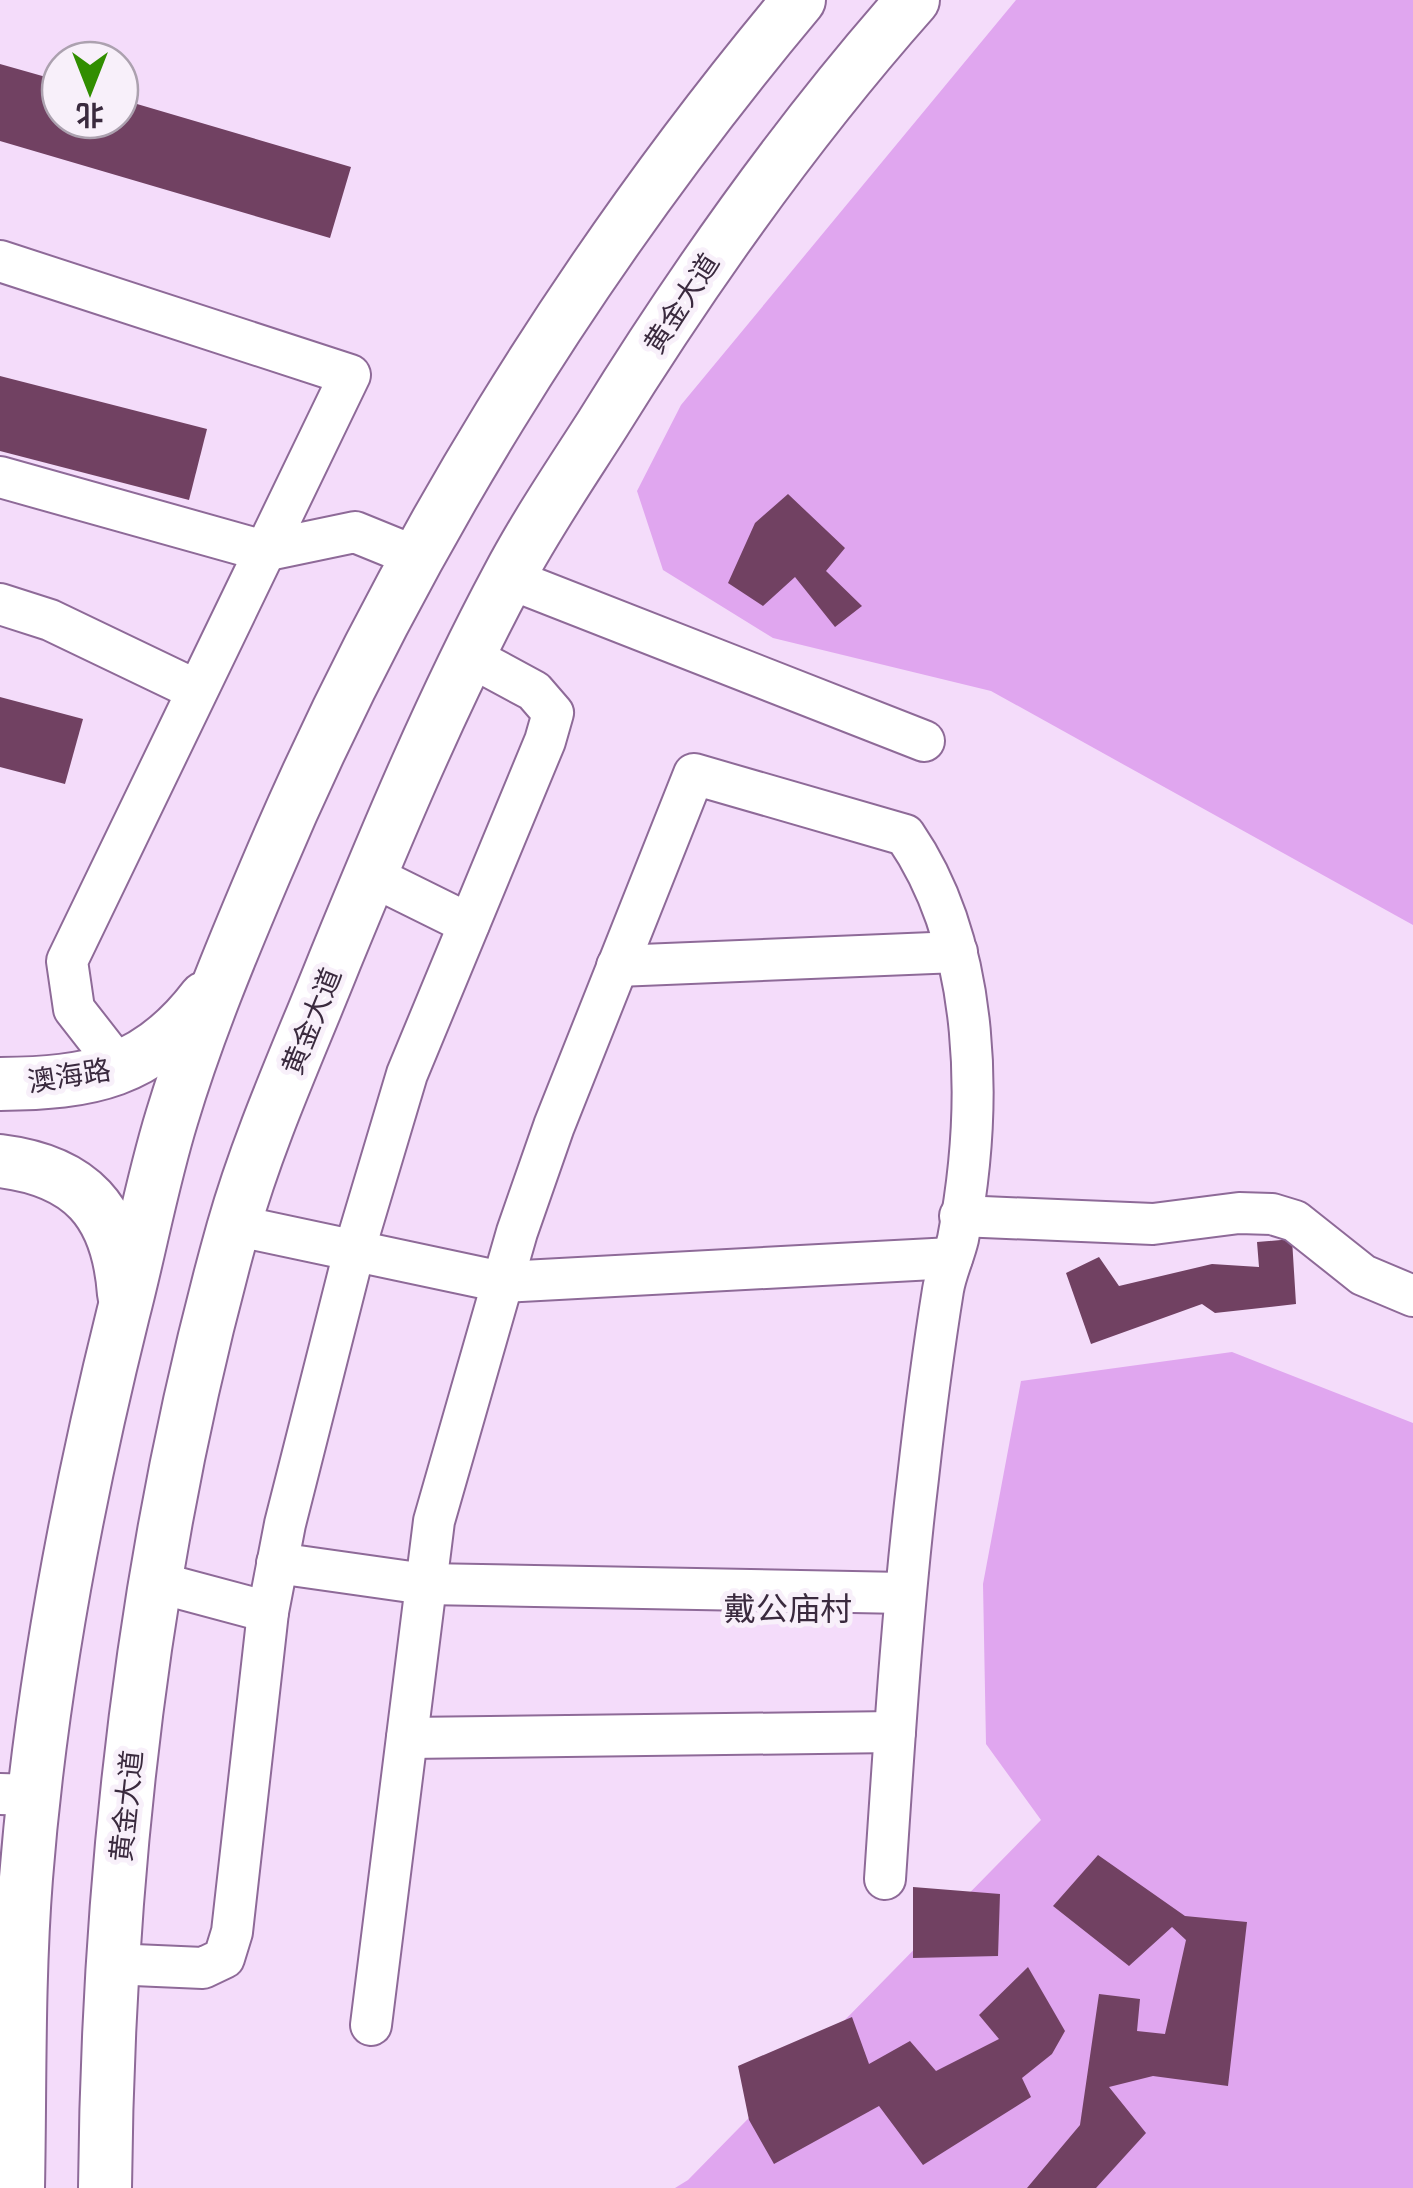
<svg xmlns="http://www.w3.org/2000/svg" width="1413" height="2188" font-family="'IBM Plex Sans','Noto Sans SC',sans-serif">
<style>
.green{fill:#e0a6ef}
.building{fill:#714162}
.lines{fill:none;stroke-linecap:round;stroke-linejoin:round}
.minor-casing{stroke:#8e6a98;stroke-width:44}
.major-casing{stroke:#8e6a98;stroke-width:56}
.minor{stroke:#fff;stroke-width:40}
.major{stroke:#fff;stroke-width:52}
.labels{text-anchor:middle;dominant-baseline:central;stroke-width:10;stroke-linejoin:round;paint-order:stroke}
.street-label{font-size:28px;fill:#3a2a3e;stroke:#f8f0fa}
.quarter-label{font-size:32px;fill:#3a2a3e;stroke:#f8f0fa}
</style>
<rect width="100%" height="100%" fill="#f4dcfa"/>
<g class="green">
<path d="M1016,0H1413V925L991,691L773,638L663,570L637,491L681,405Z"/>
<path d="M1232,1352L1413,1423V2188H675L688,2180L1041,1820L986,1744L983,1584L1021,1381Z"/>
</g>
<g class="building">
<path d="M0,64L60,81V120H120V99L351,167L330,238L0,141Z"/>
<path d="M0,376L207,429L189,500L0,451Z"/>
<path d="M788,494L845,548L826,571L862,606L835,627L795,577L763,606L728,583L755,523Z"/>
<path d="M0,697L83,719L65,784L0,767Z"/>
<path d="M1292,1239L1296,1304L1215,1313L1202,1304L1091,1344L1066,1273L1099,1257L1119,1286L1212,1264L1259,1267L1257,1242Z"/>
<path d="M1098,1855L1185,1916L1247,1922L1228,2086L1153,2076L1109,2087L1146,2133L1096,2188H1027L1080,2125L1099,1994L1140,1999L1137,2031L1165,2034L1186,1940L1172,1927L1129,1966L1053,1906Z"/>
<path d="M913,1887L1000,1894L998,1956L913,1958Z"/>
<path d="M1028,1967L1065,2031L1052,2054L1022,2078L1031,2097L923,2165L879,2106L774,2164L749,2120L738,2066L852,2017L869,2064L910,2041L936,2071L999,2039L979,2015Z"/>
</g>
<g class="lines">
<defs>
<g id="minor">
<path d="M0,261L350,375L67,961L74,1009L120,1068"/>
<path d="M0,477L264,551L355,532L419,558"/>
<path d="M508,578L924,741"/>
<path d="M0,604L50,620L196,690"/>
<path d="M370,875L469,924"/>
<path d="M617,966L957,952"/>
<path d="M960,1216L1153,1224L1239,1213L1272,1214L1295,1221L1363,1275L1413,1296"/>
<path d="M234,1225L502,1282L952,1258"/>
<path d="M277,1563L425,1584L904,1593"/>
<path d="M156,1582L268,1612"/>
<path d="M407,1738L895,1732"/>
<path d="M0,1794L35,1795"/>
<path d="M111,1964L203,1968L224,1958L232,1932L268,1612L285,1524L355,1248L407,1074L545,741L553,713L534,691L469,656"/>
<path d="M371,2025L434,1521L517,1232L554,1126L694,774L905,835C982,947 983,1109 958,1239C954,1256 946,1272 943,1290C933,1352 925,1415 918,1478C902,1612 894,1745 885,1879"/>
</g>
<g id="major">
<path d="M0,1084C90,1083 148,1073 205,998"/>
<path d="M0,1161C81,1171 118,1211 124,1294"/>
<path d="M18,2188C20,2085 18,1981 26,1878C41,1687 77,1499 123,1314C140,1249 152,1182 172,1117C197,1034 231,952 265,872C397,559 581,260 799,0"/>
<path d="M105,2188C108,1865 146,1540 233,1229C259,1137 300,1048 335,960C388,831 442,701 508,578C536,525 570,475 602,425C695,275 796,132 913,0"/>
</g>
</defs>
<use href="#minor" class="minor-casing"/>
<use href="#major" class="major-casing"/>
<use href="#minor" class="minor"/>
<use href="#major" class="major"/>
</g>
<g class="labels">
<g class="street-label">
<text transform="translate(681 303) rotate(-57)">黄金大道</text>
<text transform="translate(311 1021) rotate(-68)">黄金大道</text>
<text transform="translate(69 1075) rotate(-9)">澳海路</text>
<text transform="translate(126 1806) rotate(-84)">黄金大道</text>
</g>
<g class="quarter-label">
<text x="788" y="1608">戴公庙村</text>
</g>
</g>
<g transform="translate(90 90) rotate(180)"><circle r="48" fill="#f8f0fa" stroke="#aca1af" stroke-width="2.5"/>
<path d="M0-8L18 38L0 25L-18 38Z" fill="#318e00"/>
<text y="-15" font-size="28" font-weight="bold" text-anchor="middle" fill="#3a2a3e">北</text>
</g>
</svg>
